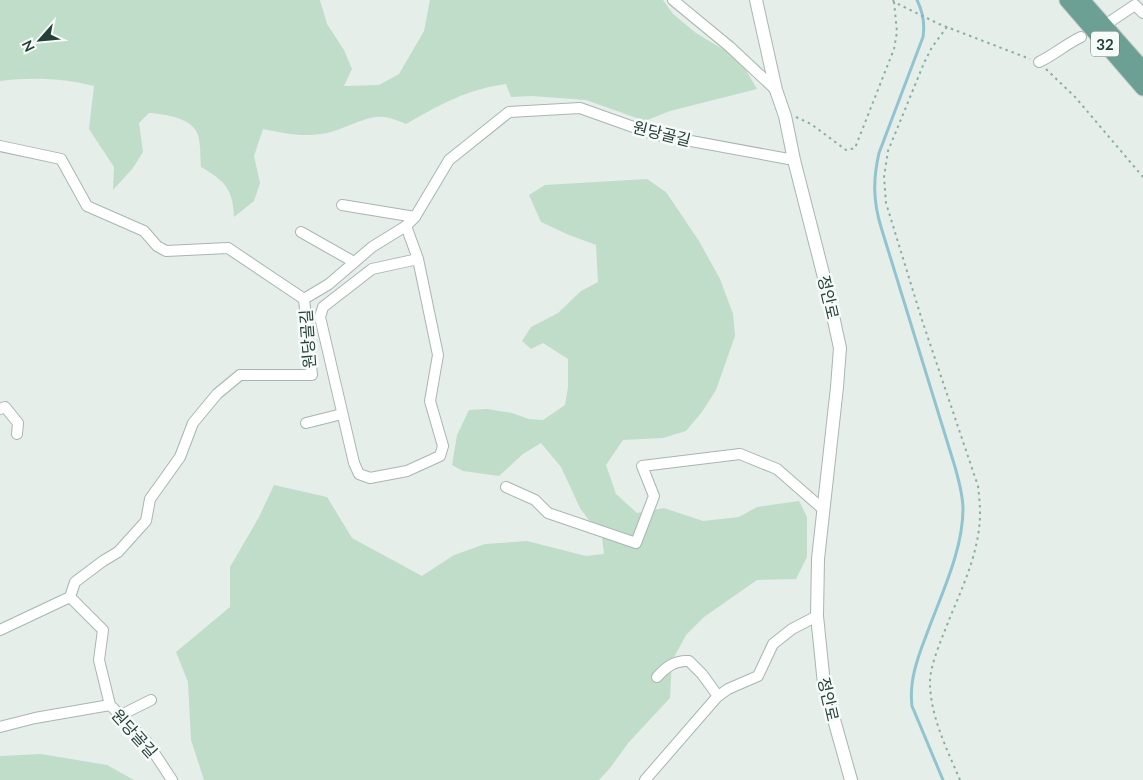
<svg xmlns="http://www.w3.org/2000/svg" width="1143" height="780" font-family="Lato,'Noto Sans KR',sans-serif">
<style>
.green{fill:#c0ddc9}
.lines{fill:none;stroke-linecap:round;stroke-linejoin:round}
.stream{stroke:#92c4cf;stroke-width:3}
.minor-casing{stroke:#a8b6b1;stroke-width:12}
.tertiary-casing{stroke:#a8b6b1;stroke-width:14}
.primary-casing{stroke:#c2c9c8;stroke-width:17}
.path{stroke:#88afa4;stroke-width:2;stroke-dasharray:2.5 4;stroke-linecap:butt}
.minor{stroke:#fff;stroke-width:10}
.tertiary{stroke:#fff;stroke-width:12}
.primary{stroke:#6da095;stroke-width:15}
.labels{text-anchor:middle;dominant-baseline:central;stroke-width:5;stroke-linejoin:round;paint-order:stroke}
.shield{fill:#f6faf8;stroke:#647772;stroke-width:1}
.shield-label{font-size:15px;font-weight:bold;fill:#253f39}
.street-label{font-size:16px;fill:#253f39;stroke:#f6faf8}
</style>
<rect width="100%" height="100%" fill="#e6eeea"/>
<g class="green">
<path d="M0,0H320L327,24L344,50L352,69L344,86L379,85L399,74L424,31L430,0H663L673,14L696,33L729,53L744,67L757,89L670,111L645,121L586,100L532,96L511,97L506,84C470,88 437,106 406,124C399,121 391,118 384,117C366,114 341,132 321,134C301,137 283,133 263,129L254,156L260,183L254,201L234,217C233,189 225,181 201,167C200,157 201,145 198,135C193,118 164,114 149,113L139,123L143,152L133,168L113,190L114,167L89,129L94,86C63,78 32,77 0,81Z"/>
<path d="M647,179L666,192L699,241L720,279L733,314L735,336L716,390L702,412L686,431L663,438L623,440L606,465L616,494L637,513L664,508L703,521L739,517L757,507L799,501L807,517V557L796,579L757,580L704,617L686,635L672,661L670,698L629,742L610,768L599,780H204L191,740L188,682L176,652L230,607V567L259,517L274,485L327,497L352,538L422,576L454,555L485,544L527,541L586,556L604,554L602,538L580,508L561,467L541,443L523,454L499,476L463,471L452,465L457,435L469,410L487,409L512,413L529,419L543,420L565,405L568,387V359L543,343L531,349L522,341L531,327L558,313L581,291L598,282L596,245L569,235L541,222L529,195L545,185Z"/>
<path d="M41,754L107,765L134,780H0V756Z"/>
</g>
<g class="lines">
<path class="stream" d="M917,0C923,12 925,24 923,37L879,153C873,179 873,201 881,227L955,467C959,481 963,495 963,509C963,551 940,597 926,636C917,659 909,682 912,706L943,780"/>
<defs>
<g id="minor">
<path d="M673,0L730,47L776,90"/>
<path d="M1111,21L1135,5L1143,13"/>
<path d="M1039,62C1054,55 1066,44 1081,37"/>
<path d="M0,146L61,159L87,206L144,231L157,246L166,251L228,248L304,299"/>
<path d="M342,205L415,217"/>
<path d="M406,226L418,259L438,355L430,401L443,446L440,456L407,471L370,478L359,474L354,463L320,317L323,307L372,269L418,259"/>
<path d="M301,232L354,262"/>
<path d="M0,409L5,407L18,423L17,434"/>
<path d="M306,423L342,414"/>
<path d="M506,487L535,500L548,513L636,543L654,496L642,466L740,454L777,469L824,510"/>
<path d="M0,630L70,597"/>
<path d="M657,677C666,667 675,660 689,661L702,674L718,696"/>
<path d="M121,715L151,700"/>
<path d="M0,727L35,718L110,705"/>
<path d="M172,780L147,742L110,705L99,660L103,630L70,597L75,582L103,561L118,552L146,521L150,499L180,457L193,423L217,394L240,375H312L304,299L329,284L372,247L406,226L415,217L449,160L509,112L580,108L653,134L794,160"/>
<path d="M645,780L717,697L728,689L758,676L773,644L792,629L817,616"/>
</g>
<path id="tertiary" d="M756,0L776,90L785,116L794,160L828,293L840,348L837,387L818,559L817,616L824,684L851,780"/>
<g id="primary">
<path d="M1067,0L1143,88"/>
<path d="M1082,0L1143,69"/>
</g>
</defs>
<use href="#minor" class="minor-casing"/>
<use href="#tertiary" class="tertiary-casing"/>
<use href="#primary" class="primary-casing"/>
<g class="path">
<path d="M893,0L894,2L939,24L1030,59"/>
<path d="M947,27L932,47L924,63L888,151L884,177L886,203L922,320L978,486C979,495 980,504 980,513C980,550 963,586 949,620C943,636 930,664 930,682C930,716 947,749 960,780"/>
<path d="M1046,69L1076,98L1143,177"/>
<path d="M796,117L811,124L846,150L855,148L894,49L897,32L894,2"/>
</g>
<use href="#minor" class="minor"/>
<use href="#tertiary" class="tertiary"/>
<use href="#primary" class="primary"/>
</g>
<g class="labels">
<rect class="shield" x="1091" y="31.5" width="28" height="25" rx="4"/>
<g class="shield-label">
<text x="1105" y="44">32</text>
</g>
<g class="street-label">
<text transform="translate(662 133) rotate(14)">원당골길</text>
<text transform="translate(829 297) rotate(77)">정안로</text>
<text transform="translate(307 339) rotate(-94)">원당골길</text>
<text transform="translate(829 699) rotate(77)">정안로</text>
<text transform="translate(135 733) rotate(48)">원당골길</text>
</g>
</g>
<g transform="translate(40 40) rotate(243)" stroke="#f6faf8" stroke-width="4" paint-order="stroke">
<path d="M0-4L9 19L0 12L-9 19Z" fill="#253f39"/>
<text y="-8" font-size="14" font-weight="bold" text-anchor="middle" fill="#253f39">N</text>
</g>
</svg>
